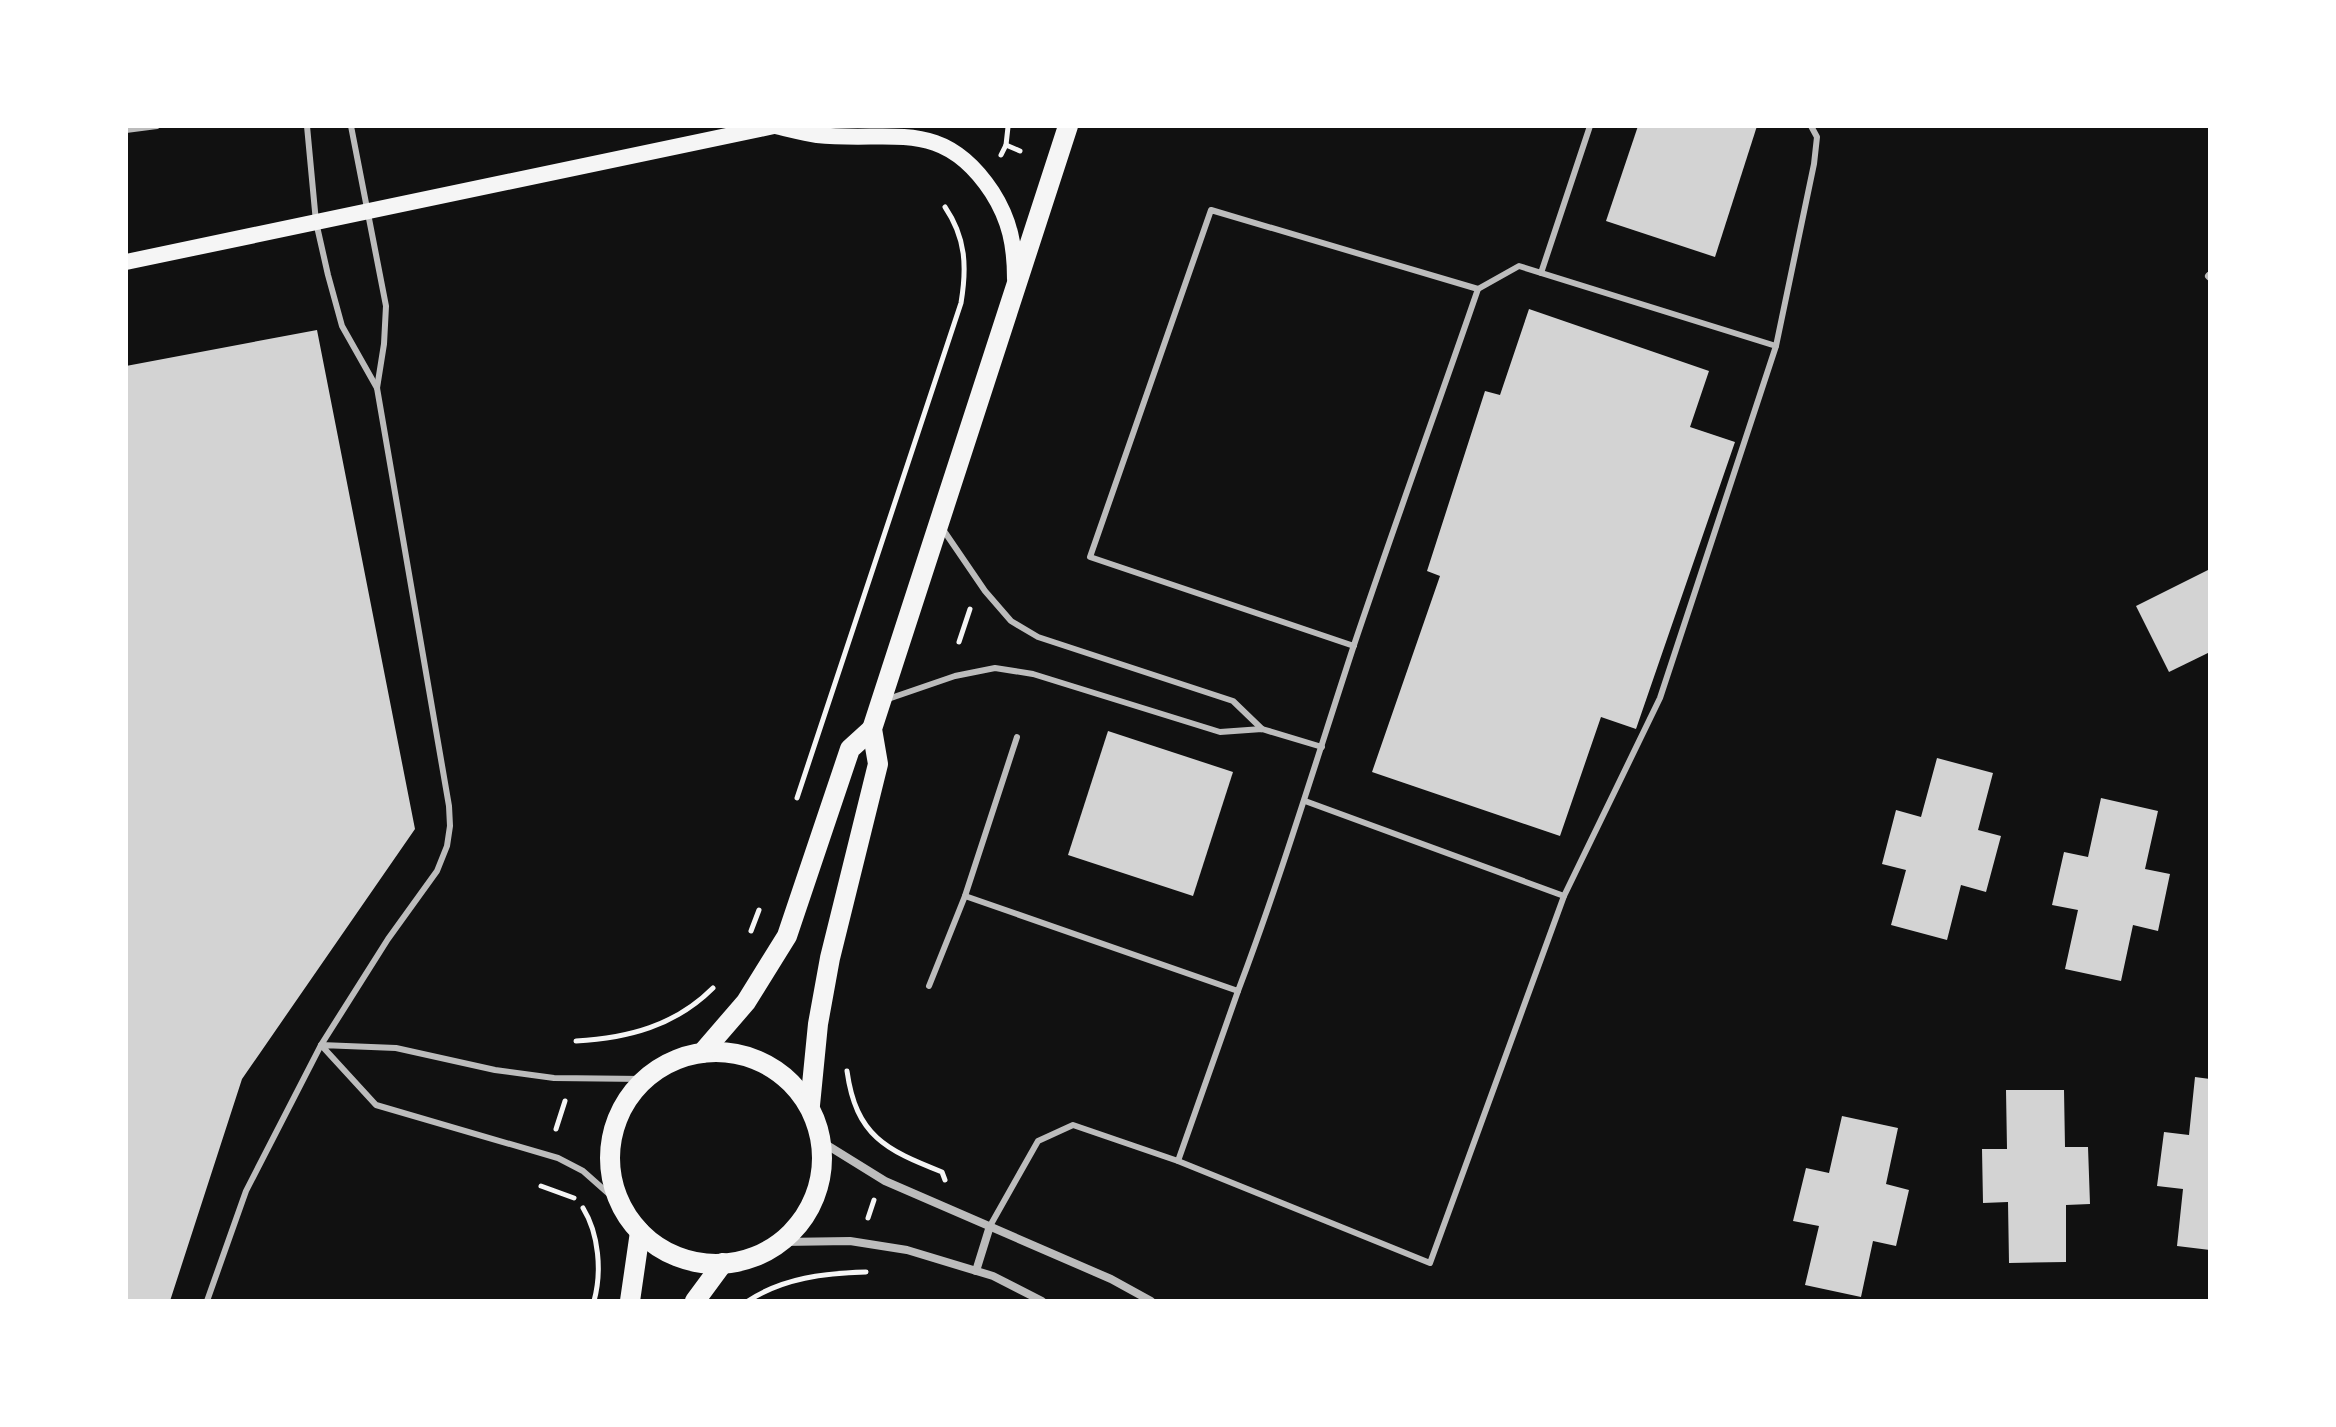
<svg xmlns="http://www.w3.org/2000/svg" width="2336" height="1427" font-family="Mulish,sans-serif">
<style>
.building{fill:#d3d3d3}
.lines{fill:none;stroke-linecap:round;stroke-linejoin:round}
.path{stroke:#f5f5f5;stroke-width:5}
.service{stroke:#bcbcbc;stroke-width:6}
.minor{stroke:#bcbcbc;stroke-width:8}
.secondary{stroke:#f5f5f5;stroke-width:16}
.primary{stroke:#f5f5f5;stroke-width:20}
</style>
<rect width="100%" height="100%" fill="#111"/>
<g class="building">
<path d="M1638,126H1757L1715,257L1606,221Z"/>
<path d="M1529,309L1709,371L1690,427L1735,442L1636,729L1601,717L1560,836L1372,772L1440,576L1427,571L1485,391L1500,395Z"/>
<path d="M317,330L415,829L242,1079L170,1301H126V366Z"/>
<path d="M2210,569V652L2169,672L2136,606Z"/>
<path d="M1108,731L1233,772L1193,896L1068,855Z"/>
<path d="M1937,758L1993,773L1978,830L2001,836L1986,892L1961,885L1947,940L1891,925L1906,870L1882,864L1896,810L1921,817Z"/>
<path d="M2101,798L2158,811L2145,869L2170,874L2158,931L2133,925L2121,981L2065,969L2078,910L2052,905L2064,852L2088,857Z"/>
<path d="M2195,1077L2210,1079V1250L2177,1246L2183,1189L2157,1186L2164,1132L2189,1135Z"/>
<path d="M2006,1090H2064L2065,1147H2088L2090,1204L2066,1205V1262L2009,1263L2008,1202L1983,1203L1982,1149H2007Z"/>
<path d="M1842,1116L1898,1128L1886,1184L1909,1190L1896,1246L1873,1241L1861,1297L1805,1285L1819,1226L1793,1221L1806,1168L1829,1173Z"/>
</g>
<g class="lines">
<g class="path">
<path d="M1006,145L1020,151"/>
<path d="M1001,155L1006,145L1008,127"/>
<path d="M959,642L970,609"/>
<path d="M797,798L961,303C967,267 966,238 945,207"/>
<path d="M751,931L759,910"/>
<path d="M576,1041C628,1038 675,1026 713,988"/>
<path d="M847,1071C856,1136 886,1150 942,1172L945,1180"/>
<path d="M556,1129L565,1101"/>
<path d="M541,1186L574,1198"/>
<path d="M583,1208C599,1234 602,1272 594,1301"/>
<path d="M868,1218L874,1200"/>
<path d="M748,1301C783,1278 825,1273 866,1272"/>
</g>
<g class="service">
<path d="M307,126L316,222L328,275L342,326L377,388"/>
<path d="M126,130L157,126"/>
<path d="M1541,273L1590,126"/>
<path d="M1478,289L1519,266L1776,346L1660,698L1564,896"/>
<path d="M1776,346L1814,164L1817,137L1811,126"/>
<path d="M942,528L985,591L1011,621L1038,637L1233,701L1262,729"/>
<path d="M888,699L955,676L995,668L1033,674L1220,732L1262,729L1322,747"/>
<path d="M965,896L1238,991C1281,877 1316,761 1354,645C1394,526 1437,408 1478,289L1211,210L1090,557L1354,646"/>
<path d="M929,986L965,896L1017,737"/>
<path d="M1178,1161L1238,991"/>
<path d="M618,1202L583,1171L558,1158L376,1105L321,1045L396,1048L495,1070L554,1078L643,1079"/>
<path d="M990,1226L1038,1141L1073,1125L1178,1161L1430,1263L1564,896L1305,801"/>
<path d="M207,1301L246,1191L321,1045L388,939L437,871L447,846L450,826L449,806L377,388L384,344L386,306L351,126"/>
</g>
<g class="minor">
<path d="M2209,276L2210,277"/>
<path d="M822,1142L885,1181L1111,1279L1151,1301"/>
<path d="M782,1242L850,1241L907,1250L993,1276L1042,1301"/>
<path d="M976,1271L990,1226"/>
</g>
<g class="secondary">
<path d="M775,126C789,129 803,133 817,135C892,143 942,116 992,192C1010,220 1015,246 1015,279"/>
<path d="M126,262L774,126"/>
</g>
<g class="primary">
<circle cx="716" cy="1158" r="106"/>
<path d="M702,1053L746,1002L787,936L850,749L872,729"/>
<path d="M810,1105L818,1024L830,958L878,764L872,729L1068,126"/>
<path d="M630,1301L640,1232"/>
<path d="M695,1301L723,1263"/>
</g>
</g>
<rect width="2336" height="1427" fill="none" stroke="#ffffff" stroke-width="256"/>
</svg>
